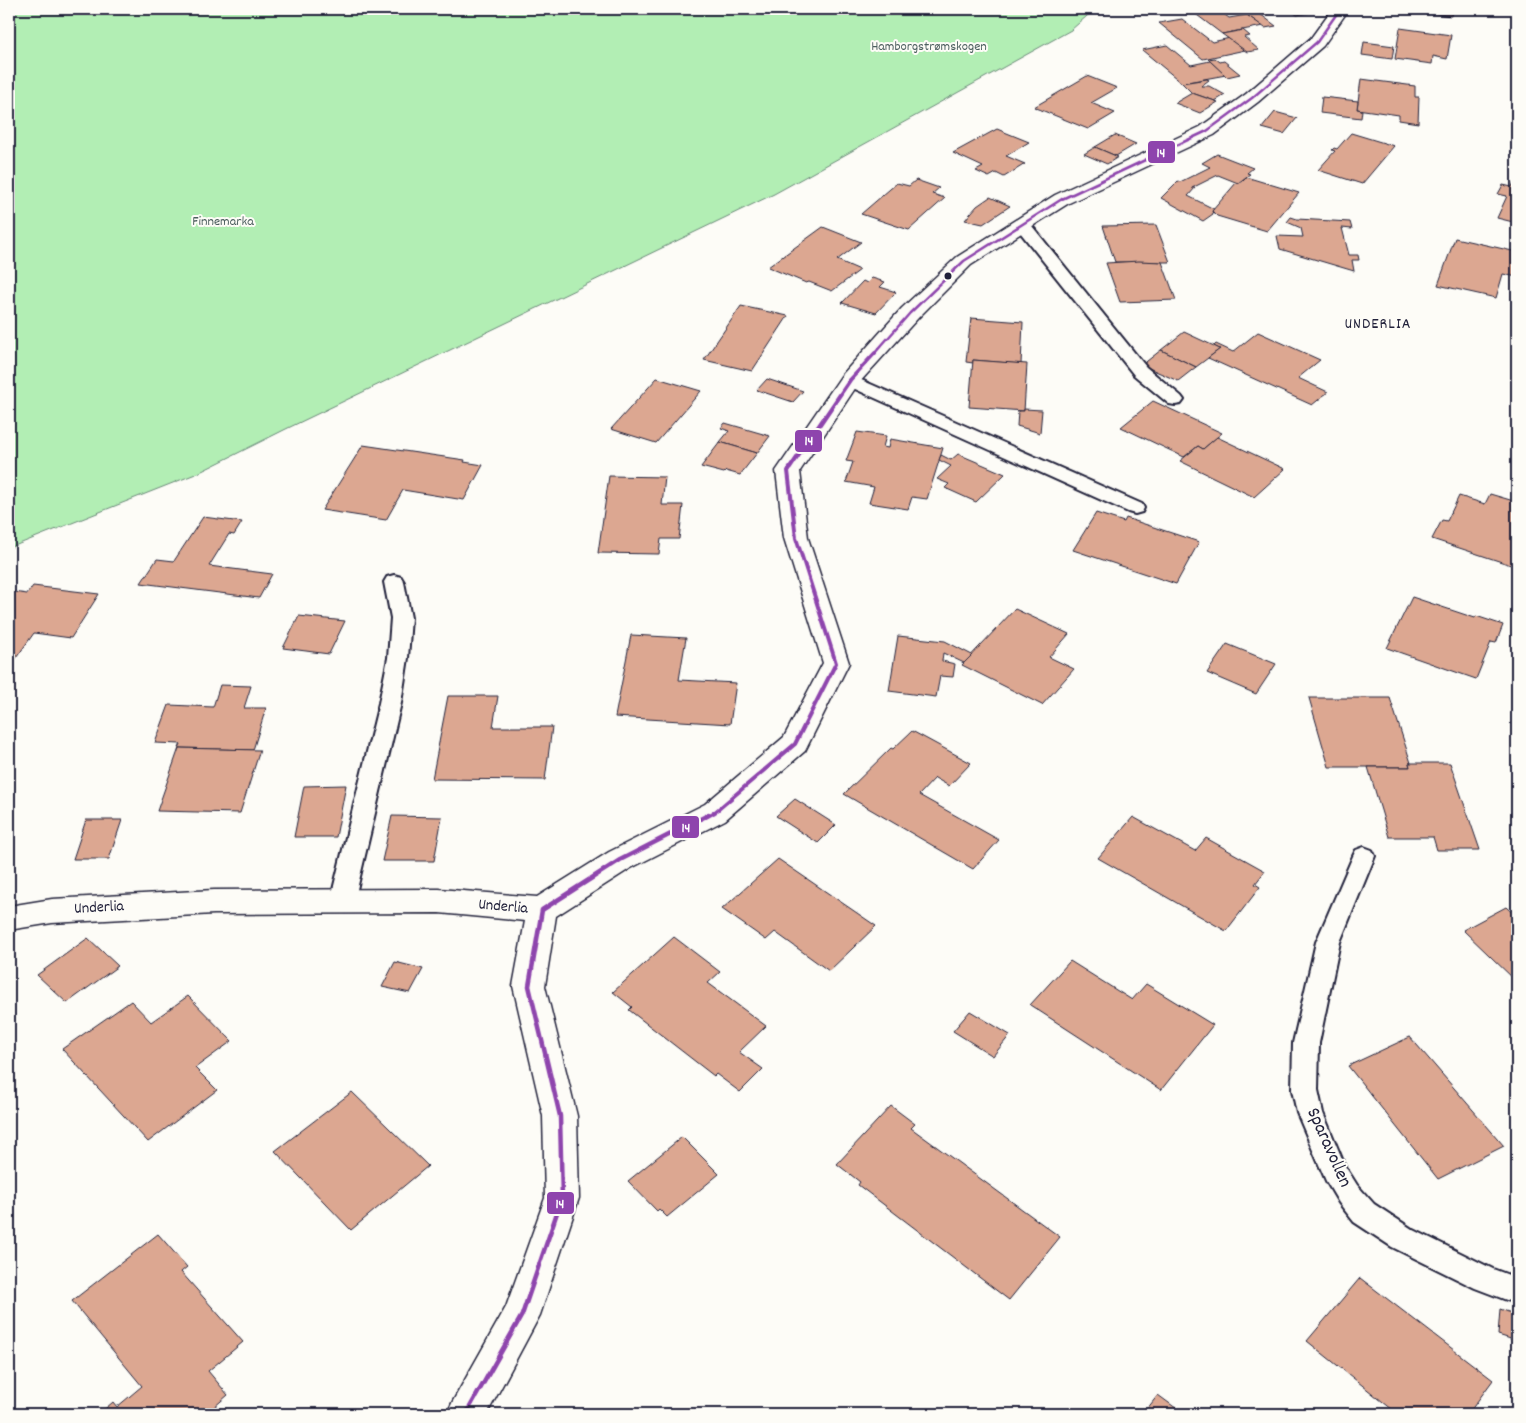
<svg xmlns="http://www.w3.org/2000/svg" width="1526" height="1423" font-family="Dekko,sans-serif">
<style>
.green{fill:#b2eeb4;stroke:#6a8878}
.building{fill:#dca791;stroke:#22223b}
.lines{fill:none;stroke-linecap:round;stroke-linejoin:round}
.lane-casing{stroke:#22223b;stroke-width:4}
.street-casing{stroke:#22223b;stroke-width:3}
.lane{fill:#fdfcf7;fill-rule:evenodd}
.street{fill:#fdfcf7;fill-rule:evenodd}
.bus-1-far2-casing{stroke:#fdfcf7;stroke-width:5}
.bus-1-far1-casing{stroke:#fdfcf7;stroke-width:8}
.bus-1-casing{stroke:#fdfcf7;stroke-width:8}
.bus-1-far2{stroke:#8e44ad;stroke-width:2.5}
.bus-1-far1{stroke:#8e44ad;stroke-width:4}
.bus-1{stroke:#8e44ad;stroke-width:4.5}
.bus-dot{fill:#22223b;stroke:#fdfcf7;stroke-width:2}
.labels{text-anchor:middle;dominant-baseline:central;stroke-width:4;stroke-linejoin:round;paint-order:stroke}
.far-park-label{font-size:14px;fill:#4d5f5f;stroke:#fdfcf7}
.far-quarter-label{font-size:16px;letter-spacing:1px;fill:#22223b;stroke:#fdfcf7}
.street-label{font-size:16px;fill:#22223b;stroke:#fdfcf7}
.near-street-label{font-size:19px;fill:#22223b;stroke:#fdfcf7}
.line-badge{stroke:#fdfcf7;stroke-width:2}
.badge-label{font-size:14px;text-anchor:middle;font-weight:bold;fill:#fff}
</style>
<rect width="100%" height="100%" fill="#fdfcf7"/>
<filter id="ink" filterUnits="userSpaceOnUse"><feTurbulence type="fractalNoise" baseFrequency=".02" numOctaves="2"/><feDisplacementMap in="SourceGraphic" scale="10" xChannelSelector="R" yChannelSelector="G"/><feConvolveMatrix kernelMatrix="1 2 1 2 8 2 1 2 1" color-interpolation-filters="sRGB"/></filter>
<g filter="url(#ink)">
<path class="green" d="M9,9H1095L1071,30L774,194L286,429L198,473L9,548Z"/>
<g class="building">
<path d="M1189,9H1217L1229,18L1247,15L1263,26L1222,34Z"/>
<path d="M1263,9L1268,13L1260,14L1276,26L1265,28L1243,12Z"/>
<path d="M1288,9H1302L1308,13L1297,15Z"/>
<path d="M1400,9H1452L1451,16Z"/>
<path d="M1182,19L1212,42L1230,38L1245,50L1203,59L1159,23Z"/>
<path d="M1400,28L1451,35L1447,59L1433,56L1432,64L1395,59Z"/>
<path d="M1243,30L1250,36L1244,37L1259,50L1247,52L1222,34Z"/>
<path d="M1364,42L1394,46L1392,59L1362,55Z"/>
<path d="M1167,45L1191,65L1210,61L1226,75L1182,83L1142,50Z"/>
<path d="M1215,58L1220,62L1224,61L1240,74L1227,77L1208,59Z"/>
<path d="M1087,76L1117,88L1091,103L1115,113L1088,129L1034,107Z"/>
<path d="M1207,79L1209,80L1201,86H1209L1225,95L1215,101L1192,93L1182,83Z"/>
<path d="M1361,79L1415,86V97H1419L1418,123L1399,120V115L1357,109Z"/>
<path d="M1192,93L1215,101L1218,102L1200,113L1175,103Z"/>
<path d="M1322,97L1358,101L1357,109L1362,110L1361,118L1320,113Z"/>
<path d="M1275,112L1297,118L1284,134L1262,128Z"/>
<path d="M997,129L1029,142L1006,156L1025,164L1004,177L996,173L989,177L976,171L983,167L953,153Z"/>
<path d="M1351,133L1394,146L1362,184L1318,170L1335,151L1332,150L1334,148L1337,149Z"/>
<path d="M1115,135L1136,144L1116,156L1095,147Z"/>
<path d="M1095,147L1116,156L1118,157L1107,164L1084,154Z"/>
<path d="M1217,154L1253,168L1247,173L1250,174L1238,183L1218,175L1192,188H1195L1188,196L1214,209L1212,211L1213,214L1203,221L1161,198L1178,181L1180,182L1210,167L1202,163Z"/>
<path d="M1246,177L1299,193L1267,231L1217,216L1212,211L1236,183H1240Z"/>
<path d="M916,180L939,188L932,194L945,198L909,230L861,214L897,183L909,186Z"/>
<path d="M1514,182H1517V223L1497,218L1507,196L1498,194L1503,185L1512,187Z"/>
<path d="M990,197L1010,206L983,224L965,220L977,206Z"/>
<path d="M1291,217L1297,219L1350,222L1352,229L1342,228L1349,255H1358L1359,260H1352L1354,271L1280,249L1277,236L1303,237L1301,228L1287,222Z"/>
<path d="M1156,225L1170,262H1115L1103,226Z"/>
<path d="M823,227L861,242L837,260L860,270L832,291L809,282L806,283L768,267Z"/>
<path d="M1455,238L1517,252V277L1503,274L1496,298L1438,285Z"/>
<path d="M1139,261L1162,262L1176,300L1120,302L1106,263Z"/>
<path d="M872,278L885,282L880,287L896,292L876,313L842,303L863,281L867,283Z"/>
<path d="M741,306L788,316L752,371L704,360Z"/>
<path d="M971,318L1023,322L1021,364L973,360V363L966,362Z"/>
<path d="M1184,332L1214,346L1220,349L1196,367L1161,350Z"/>
<path d="M1258,332L1320,360L1298,378L1328,392L1312,405L1208,358L1220,349L1214,346L1216,344L1233,352Z"/>
<path d="M1161,350L1196,367L1178,381L1142,365Z"/>
<path d="M973,360L1027,364L1024,411L969,407Z"/>
<path d="M657,378L701,391L656,443L611,429Z"/>
<path d="M767,379L803,391L793,402L757,390Z"/>
<path d="M1153,401L1222,433L1203,449L1198,446L1184,457L1121,427Z"/>
<path d="M1024,409L1042,410L1040,433L1017,426L1018,411H1024Z"/>
<path d="M725,423L770,436L757,453L720,442L729,431L721,428Z"/>
<path d="M857,432L886,436L883,447L888,448L890,439L943,448L927,499L912,497L908,509L869,503L874,487L846,482L853,462L846,461Z"/>
<path d="M1217,437L1285,469L1254,497L1180,461L1198,446L1203,449Z"/>
<path d="M720,442L757,453L740,475L726,471L724,473L701,467Z"/>
<path d="M363,445L465,460L464,462L483,465L464,500L403,490L386,520L322,510Z"/>
<path d="M958,454L1005,474L976,502L945,488L949,484L937,479L951,466L939,460L941,455L951,460Z"/>
<path d="M609,476L665,477L662,505H683L679,539H661L659,554L598,553Z"/>
<path d="M1490,494L1517,502V567L1432,539L1442,520L1447,521L1459,496L1485,504Z"/>
<path d="M1096,513L1124,522L1126,518L1199,542L1176,584L1073,550Z"/>
<path d="M203,517L242,522L234,535L229,534L209,566L272,574L259,598L141,583L157,559L174,561Z"/>
<path d="M33,586L99,594L71,638L34,633L9,668V594L14,592L27,594Z"/>
<path d="M1412,597L1475,618L1476,616L1503,625L1496,643L1491,642L1476,679L1387,648Z"/>
<path d="M1015,609L1069,634L1049,657L1074,669L1042,705L962,665Z"/>
<path d="M299,616L345,621L329,654L283,648Z"/>
<path d="M631,635L686,638L679,680L736,683L730,724L615,717Z"/>
<path d="M898,636L945,641L972,655L964,663L943,653L942,661L955,664L953,677L940,676L936,697L889,691Z"/>
<path d="M1227,644L1276,664L1256,694L1207,673Z"/>
<path d="M220,685L251,686L244,708H266L253,750L179,748L181,744L155,743L169,705L213,707Z"/>
<path d="M448,696H498L493,727H552L545,780L432,779Z"/>
<path d="M1309,698H1390L1411,763H1409L1410,767H1329Z"/>
<path d="M912,731L971,763L949,786L935,778L919,795L999,840L973,869L844,794L891,748L893,749Z"/>
<path d="M179,748L260,750L240,813L157,811Z"/>
<path d="M1409,763H1450L1480,850H1437L1433,837H1389L1368,767H1410Z"/>
<path d="M346,785L336,837H294L304,786Z"/>
<path d="M795,799L836,825L818,843L776,816Z"/>
<path d="M392,816L442,817L434,861H382Z"/>
<path d="M1133,817L1195,851L1206,838L1265,871L1255,884L1260,887L1226,931L1098,858Z"/>
<path d="M86,820H122L109,859H73Z"/>
<path d="M778,859L876,926L829,971L775,932L766,940L722,909Z"/>
<path d="M1506,907L1517,917V982L1463,930Z"/>
<path d="M674,937L720,972L708,983L766,1026L739,1052L763,1069L740,1092L716,1074L714,1076L629,1010L632,1007L613,992Z"/>
<path d="M88,938L118,966L67,1003L37,975Z"/>
<path d="M1070,961L1132,1000L1146,984L1213,1025L1161,1090L1030,1005Z"/>
<path d="M395,962L423,969L410,993L382,987Z"/>
<path d="M188,996L232,1041L195,1068L217,1090L148,1142L62,1049L131,1001L151,1022Z"/>
<path d="M970,1011L1010,1035L993,1056L953,1031Z"/>
<path d="M1410,1037L1504,1146L1438,1179L1348,1066Z"/>
<path d="M352,1092L428,1166L351,1230L275,1151Z"/>
<path d="M891,1106L915,1124L911,1128L1060,1237L1009,1300L858,1185L860,1182L837,1164Z"/>
<path d="M682,1137L719,1174L667,1217L659,1209L657,1211L628,1181Z"/>
<path d="M158,1234L187,1267L181,1272L243,1342L208,1371L228,1395L206,1414H99L113,1402L117,1407L142,1386L72,1301Z"/>
<path d="M1360,1278L1493,1380L1468,1414H1398L1307,1341Z"/>
<path d="M1500,1309L1517,1315V1341L1498,1335Z"/>
<path d="M1158,1395L1184,1414H1143Z"/>
</g>
<g class="lines">
<defs>
<g id="lane">
<path d="M1022,219L1028,221L1146,367L1181,396L1184,400L1181,404L1175,405L1169,404L1134,375L1016,227L1014,224L1016,221Z"/>
<path d="M850,375L1142,504L1144,508L1142,512L1135,514L1128,512L844,384L841,380L844,376Z"/>
<path d="M394,575L401,577L404,582L411,618L408,658L401,703L354,902L350,909L342,911L334,909L330,902L379,703L388,658L391,618L384,582L387,577Z"/>
<path d="M1364,847L1372,850L1375,856L1340,942L1319,1043L1318,1090L1323,1113L1345,1166L1357,1185L1374,1204L1412,1229L1493,1269L1517,1278V1304L1475,1288L1392,1247L1354,1222L1339,1203L1326,1181L1297,1113L1292,1090L1293,1043L1316,942L1353,856L1356,850Z"/>
</g>
<path id="street" d="M1332,9H1349L1323,46L1258,102L1214,135L1069,203L971,265L918,318L858,384L800,471L808,538L849,663L805,751L725,820L631,868L556,916L545,986L577,1116L579,1198L540,1315L487,1414H447L453,1401L506,1307L545,1198L543,1116L513,986L525,921L439,913L214,914L52,923L9,930V906L52,899L214,890L439,889L537,897L609,852L705,804L784,737L823,663L784,538L776,471L842,375L902,308L957,257L1055,195L1200,127L1246,94L1311,38Z"/>
</defs>
<use href="#lane" class="lane-casing"/>
<use href="#street" class="street-casing"/>
<use href="#lane" class="lane"/>
<use href="#street" class="street"/>
<defs>
<path id="bus-1-far2" d="M874,354L910,313L964,261L1062,199L1207,131L1252,98L1317,42L1340,9"/>
<path id="bus-1-far1" d="M706,817L715,812L795,744L836,663L796,538L788,471L850,380L875,353"/>
<path id="bus-1" d="M466,1414L522,1315L562,1198L560,1116L529,986L542,910L620,860L708,815"/>
</defs>
<use href="#bus-1-far2" class="bus-1-far2-casing"/>
<use href="#bus-1-far1" class="bus-1-far1-casing"/>
<use href="#bus-1" class="bus-1-casing"/>
<use href="#bus-1-far2" class="bus-1-far2"/>
<use href="#bus-1-far1" class="bus-1-far1"/>
<use href="#bus-1" class="bus-1"/>
</g>
</g>
<circle class="bus-dot" cx="948" cy="276" r="4.5"/>
<g class="labels">
<g class="far-park-label">
<text x="929" y="47">Hamborgstrømskogen</text>
<text x="223" y="222">Finnemarka</text>
</g>
<g class="far-quarter-label">
<text x="1378" y="324">UNDERLIA</text>
</g>
<g class="street-label">
<text transform="translate(503 907) rotate(5)">Underlia</text>
<text transform="translate(99 908) rotate(-3)">Underlia</text>
</g>
<g class="near-street-label">
<text transform="translate(1328 1148) rotate(66)">Sparavollen</text>
</g>
</g>
<g class="line-badge">
<rect x="1147" y="140" width="29" height="24" rx="5" fill="#8e44ad"/>
<rect x="794" y="429" width="29" height="24" rx="5" fill="#8e44ad"/>
<rect x="671" y="815" width="29" height="24" rx="5" fill="#8e44ad"/>
<rect x="546" y="1191" width="29" height="24" rx="5" fill="#8e44ad"/>
</g>
<g class="badge-label">
<text x="1161" y="157">14</text>
<text x="809" y="445">14</text>
<text x="686" y="832">14</text>
<text x="560" y="1208">14</text>
</g>
<rect width="1526" height="1423" fill="none" stroke="#fdfcf7" stroke-width="30"/>
<rect x="15" y="15" width="1496" height="1393" fill="none" stroke="#22223b" stroke-width="2" filter="url(#ink)"/>
</svg>
